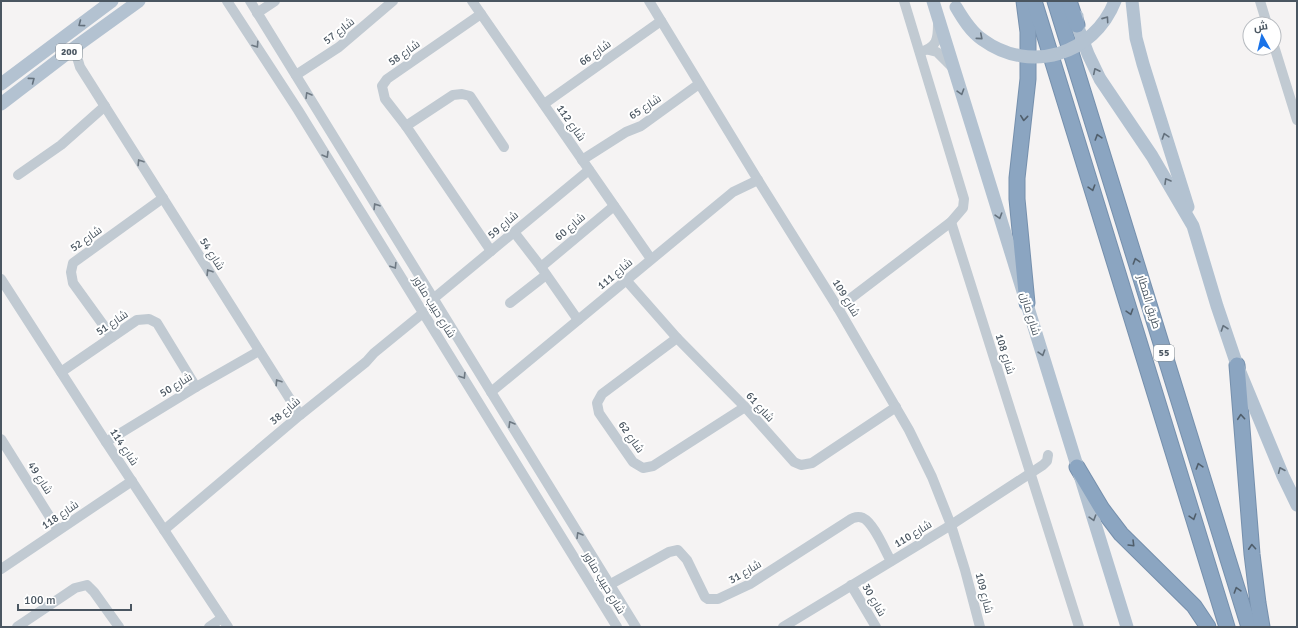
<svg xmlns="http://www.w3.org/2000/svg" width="1298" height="628" font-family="Signika,Cairo,sans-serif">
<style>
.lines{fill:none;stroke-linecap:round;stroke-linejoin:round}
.highway-casing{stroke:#7690ad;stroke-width:17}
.minor{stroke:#c1cad2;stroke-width:10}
.major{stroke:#b3c2d1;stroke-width:13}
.highway{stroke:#8ba5c1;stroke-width:15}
.major-bridge{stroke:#b3c2d1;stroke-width:13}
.oneway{stroke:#64717d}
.oneway2{stroke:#6e7983}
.oneway3{stroke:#505e6b}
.labels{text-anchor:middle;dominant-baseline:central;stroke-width:4;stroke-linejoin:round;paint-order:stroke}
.shield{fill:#fff;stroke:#808990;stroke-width:1}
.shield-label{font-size:10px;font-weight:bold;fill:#4a5661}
.street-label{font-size:11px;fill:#4a5661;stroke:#fff}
</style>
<rect width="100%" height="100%" fill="#f5f3f3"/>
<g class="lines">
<defs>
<g id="highway">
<path d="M1024,1L1028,32V79L1017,178V199L1027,303"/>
<path d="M1034,1L1227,627"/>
<path d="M1055,1L1249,627"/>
<path d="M1069,1L1077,25"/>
<path d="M1237,365L1252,554L1258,603L1262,627"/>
<path d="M1077,467L1102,509L1121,534L1194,606L1208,627"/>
</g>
</defs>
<use href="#highway" class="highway-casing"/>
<g class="minor">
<path d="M227,1L298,110L617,627"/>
<path d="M250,1L636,627"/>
<path d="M472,1L651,259"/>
<path d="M649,1L758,180L838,308L909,430L932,477L951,525L965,570L980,627"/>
<path d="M1260,1L1267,24"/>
<path d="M257,13L275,1"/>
<path d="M481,14L387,79L382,86L385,99L406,126L491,251"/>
<path d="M78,45L77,57L80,67L300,415"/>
<path d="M1274,46L1297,120"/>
<path d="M929,50L937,52L953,68"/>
<path d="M920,52C937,47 938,40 938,24"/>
<path d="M296,75L339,47L393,1"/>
<path d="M544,104L661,21"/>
<path d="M406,126L453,95L462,94L470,96L504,147"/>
<path d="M582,160L626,132L641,126L699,84"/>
<path d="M18,175L61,145L105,106"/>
<path d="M951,222L1079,627"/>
<path d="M514,232L541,267L578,320"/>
<path d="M541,267L614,206"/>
<path d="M1,279L106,442L228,627"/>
<path d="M626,280L677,338L745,407L794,462L801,465L812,463L896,407"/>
<path d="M433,299L589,170"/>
<path d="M510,303L546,275"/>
<path d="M838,308L951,222L963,208L964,199L904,1"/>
<path d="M112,337L73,283L71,272L73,263L163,198"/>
<path d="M677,338L602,394L597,403L599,413L633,462L643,468L653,466L745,407"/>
<path d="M61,372L137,320L149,319L157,323L196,387"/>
<path d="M491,392L733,192L758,180"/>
<path d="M1,439L58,530"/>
<path d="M106,442L196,387L259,351"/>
<path d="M164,530L300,415L366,362L374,353L423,313"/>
<path d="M1,569L132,481"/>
<path d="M609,585L669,552L678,550L687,560L705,597L708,599H718L750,584L848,521C852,518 858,516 863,518C874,523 885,551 891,561"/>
<path d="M851,585L876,627"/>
<path d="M17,627L75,588L87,585L94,592L119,627"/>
<path d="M209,627L222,618"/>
<path d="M783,627L951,525L1043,465L1047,461L1048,455"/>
</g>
<g class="major">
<path d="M933,1L1127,627"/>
<path d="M1132,1L1136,38L1143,64L1188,207"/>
<path d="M1077,16V25L1088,54L1100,79L1152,156L1193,226L1217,306L1237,365L1283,476L1297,505"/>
<path d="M1,84L112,1"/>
<path d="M1,104L78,45L139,1"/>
</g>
<use href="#highway" class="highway"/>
<path class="major-bridge" d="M956,7C963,19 971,32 983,40C1030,74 1094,55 1115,1"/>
</g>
<defs><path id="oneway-chevron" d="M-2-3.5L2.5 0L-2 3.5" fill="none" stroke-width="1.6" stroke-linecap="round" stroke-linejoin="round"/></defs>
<g class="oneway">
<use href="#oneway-chevron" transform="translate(1106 19) rotate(-55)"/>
<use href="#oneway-chevron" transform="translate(81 24) rotate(143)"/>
<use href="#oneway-chevron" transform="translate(980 37) rotate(41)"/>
<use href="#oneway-chevron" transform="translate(1096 71) rotate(-116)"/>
<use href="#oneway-chevron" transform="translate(32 80) rotate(-37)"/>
<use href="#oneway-chevron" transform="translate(961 92) rotate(73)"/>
<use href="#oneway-chevron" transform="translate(1165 136) rotate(-108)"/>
<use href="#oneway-chevron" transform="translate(1167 181) rotate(-120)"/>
<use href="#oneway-chevron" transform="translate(999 216) rotate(73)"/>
<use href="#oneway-chevron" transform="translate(1224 328) rotate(-109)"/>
<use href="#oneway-chevron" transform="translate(1042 353) rotate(73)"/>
<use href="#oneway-chevron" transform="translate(1281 470) rotate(-113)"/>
<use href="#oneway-chevron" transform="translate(1093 518) rotate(73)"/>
</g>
<g class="oneway2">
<use href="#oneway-chevron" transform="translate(256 45) rotate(56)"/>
<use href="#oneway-chevron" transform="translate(308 95) rotate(-121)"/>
<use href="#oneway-chevron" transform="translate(326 155) rotate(59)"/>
<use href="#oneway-chevron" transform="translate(140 162) rotate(-122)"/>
<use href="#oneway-chevron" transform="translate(376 206) rotate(-122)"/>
<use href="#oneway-chevron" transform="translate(394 266) rotate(58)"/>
<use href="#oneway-chevron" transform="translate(209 272) rotate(-122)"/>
<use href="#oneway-chevron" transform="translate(463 376) rotate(58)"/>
<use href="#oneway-chevron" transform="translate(278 382) rotate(-123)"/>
<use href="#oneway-chevron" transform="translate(511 424) rotate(-121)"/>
<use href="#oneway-chevron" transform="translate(579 535) rotate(-121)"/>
</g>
<g class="oneway3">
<use href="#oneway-chevron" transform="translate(1024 118) rotate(96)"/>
<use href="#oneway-chevron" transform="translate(1098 137) rotate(-107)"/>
<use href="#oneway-chevron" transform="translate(1092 188) rotate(73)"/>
<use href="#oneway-chevron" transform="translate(1136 261) rotate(-107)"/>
<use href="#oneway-chevron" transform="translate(1130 312) rotate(73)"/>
<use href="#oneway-chevron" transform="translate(1241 417) rotate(-95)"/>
<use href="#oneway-chevron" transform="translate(1199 466) rotate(-107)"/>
<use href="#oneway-chevron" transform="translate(1193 517) rotate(73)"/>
<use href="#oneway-chevron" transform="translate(1132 544) rotate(45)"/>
<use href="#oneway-chevron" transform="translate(1252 547) rotate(-94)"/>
<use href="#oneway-chevron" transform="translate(1237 590) rotate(-107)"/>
</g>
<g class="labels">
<g class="shield">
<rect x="56" y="44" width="26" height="16" rx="3"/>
<rect x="1154" y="345" width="20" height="16" rx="3"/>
</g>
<g class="shield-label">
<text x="69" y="52">200</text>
<text x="1164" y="353">55</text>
</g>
<g class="street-label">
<text transform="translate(339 31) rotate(-38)">شارع 57</text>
<text transform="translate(404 53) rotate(-35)">شارع 58</text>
<text transform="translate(595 53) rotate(-35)">شارع 66</text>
<text transform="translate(645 107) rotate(-33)">شارع 65</text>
<text transform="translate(571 123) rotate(55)">شارع 112</text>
<text transform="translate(503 225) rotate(-40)">شارع 59</text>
<text transform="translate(570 227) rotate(-40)">شارع 60</text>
<text transform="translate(86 239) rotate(-35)">شارع 52</text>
<text transform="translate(212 254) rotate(58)">شارع 54</text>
<text transform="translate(615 274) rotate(-40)">شارع 111</text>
<text transform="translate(846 298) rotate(59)">شارع 109</text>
<text transform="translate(1149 302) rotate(73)">طريق المطار</text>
<text transform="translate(434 307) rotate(58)">شارع حبيب مناور</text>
<text transform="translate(1030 314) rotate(73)">شارع مازن</text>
<text transform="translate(112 323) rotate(-34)">شارع 51</text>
<text transform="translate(1005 354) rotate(73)">شارع 108</text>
<text transform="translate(176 385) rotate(-31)">شارع 50</text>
<text transform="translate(760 407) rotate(48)">شارع 61</text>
<text transform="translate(285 411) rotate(-40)">شارع 38</text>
<text transform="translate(631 437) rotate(55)">شارع 62</text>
<text transform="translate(124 447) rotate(57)">شارع 114</text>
<text transform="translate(40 478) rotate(58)">شارع 49</text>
<text transform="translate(60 515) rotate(-34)">شارع 118</text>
<text transform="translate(913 534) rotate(-31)">شارع 110</text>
<text transform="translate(745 572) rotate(-30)">شارع 31</text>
<text transform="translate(604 583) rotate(59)">شارع حبيب مناور</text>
<text transform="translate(984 593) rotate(76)">شارع 109</text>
<text transform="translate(874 600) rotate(60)">شارع 30</text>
</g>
</g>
<rect width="1298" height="628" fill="none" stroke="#4a5661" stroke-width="4"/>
<g transform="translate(1262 36) rotate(352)"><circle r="19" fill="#ffffff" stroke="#b7bbc0"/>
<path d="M0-3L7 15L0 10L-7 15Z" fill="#1a73e8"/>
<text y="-6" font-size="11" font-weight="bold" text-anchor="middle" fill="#4a5661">ش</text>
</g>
<path d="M18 604v6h113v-6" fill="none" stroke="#4a5661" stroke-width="2"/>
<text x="24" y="604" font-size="12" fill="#4a5661" stroke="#ffffff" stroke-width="3" paint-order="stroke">100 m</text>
</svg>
